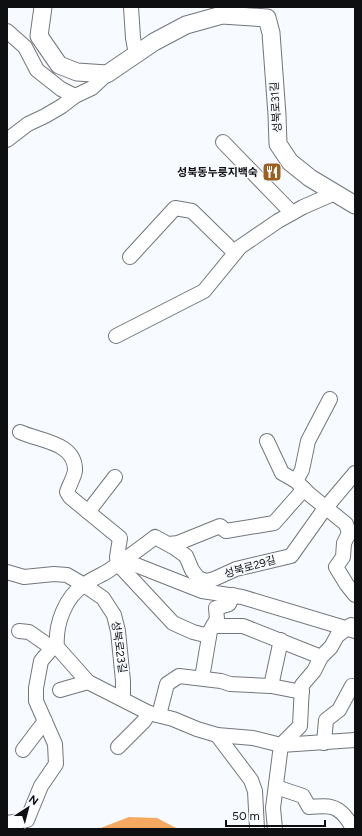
<svg xmlns="http://www.w3.org/2000/svg" width="362" height="836" font-family="Figtree,'Noto Sans KR',sans-serif">
<style>
.forest{fill:#f5a860}
.lines{fill:none;stroke-linecap:round;stroke-linejoin:round}
.minor-casing{stroke:#72767c;stroke-width:16}
.tertiary-casing{stroke:#72767c;stroke-width:19}
.minor{stroke:#fff;stroke-width:14}
.tertiary{stroke:#fff;stroke-width:17}
.labels{text-anchor:middle;dominant-baseline:central;stroke-width:3;stroke-linejoin:round;paint-order:stroke}
.street-label{font-size:11px;fill:#0e0f11;stroke:#f7fafe}
.poi-label{font-size:11px;font-weight:bold;fill:#0e0f11;stroke:#f7fafe;text-anchor:end}
</style>
<rect width="100%" height="100%" fill="#f7fafe"/>
<path class="forest" d="M129,817L157,818L178,829H98Z"/>
<g class="lines">
<defs>
<g id="minor">
<path d="M131,7L133,38L136,54"/>
<path d="M7,31L25,47L37,70L61,89L75,96"/>
<path d="M7,140L28,124L45,116L62,106L75,96L92,88L107,74"/>
<path d="M223,142L292,213"/>
<path d="M130,257L175,208L192,211L235,253"/>
<path d="M116,336L204,291L240,247L278,221L303,207L335,193"/>
<path d="M20,432C39,441 76,442 75,471C74,477 69,486 67,492L70,497L120,538L117,557L118,564"/>
<path d="M267,441L282,473L296,481L309,494L346,524L349,533L344,543L343,557L336,567L347,585L355,595"/>
<path d="M355,473L323,511L291,556L236,569L214,579L206,581L198,578L192,570L186,556L175,548L155,537C140,549 124,560 108,571C100,576 91,579 84,585C65,597 55,625 57,647L88,682L149,713L173,719L197,729L217,735L253,738L281,745L355,740"/>
<path d="M296,481L302,470L308,441L330,399"/>
<path d="M88,512L115,477"/>
<path d="M169,544L178,543L220,526L226,531L274,523L304,489"/>
<path d="M118,564L136,565L202,591L242,597L355,631"/>
<path d="M118,564L173,623L193,632L209,636"/>
<path d="M7,572L24,577L54,574L67,575L84,585L103,598L114,615L118,631L123,681V699"/>
<path d="M213,626H243L321,657"/>
<path d="M19,631L29,632L52,648L57,647"/>
<path d="M202,678L210,631L217,619L216,608L229,604L233,595"/>
<path d="M271,686L281,640"/>
<path d="M60,690L88,682"/>
<path d="M159,715L167,684L179,676L221,681L230,684L271,686L302,692"/>
<path d="M217,735L251,780L255,791L257,829"/>
<path d="M324,743L326,720L339,710L352,686L355,687"/>
<path d="M118,747L144,721L149,713"/>
<path d="M23,750L45,721"/>
<path d="M276,787L303,796L309,807C316,807 325,805 331,807C341,809 349,820 353,829"/>
<path d="M7,823L27,820L41,786L56,764L55,744L36,701V688L41,661L52,648"/>
<path d="M275,829L273,808L281,745L300,726L302,685L314,671L321,657L331,647L337,636L351,625"/>
</g>
<path id="tertiary" d="M43,7L39,36L59,65L77,72L107,74L154,42L186,25L222,15L267,18L271,33L277,115L278,144L290,162L310,178L355,205"/>
</defs>
<use href="#minor" class="minor-casing"/>
<use href="#tertiary" class="tertiary-casing"/>
<use href="#minor" class="minor"/>
<use href="#tertiary" class="tertiary"/>
</g>
<defs>
<symbol id="restaurant-square" viewBox="-11 -11 22 22"><rect x="-9" y="-9" width="18" height="18" rx="4" fill="#9b5f20" stroke="#f7fafe"/><path d="M-5-6h1v4h1v-4h1v4h1v-4h1v5L-1.5 .5V6h-2V.5L-5-1ZM5-6V6H3V1.5H1.5Q1.5-4 5-6Z" fill="#fff"/></symbol>
</defs>
<g fill-rule="evenodd">
<use href="#restaurant-square" x="261" y="161" width="22" height="22"/>
</g>
<g class="labels">
<g class="street-label">
<text transform="translate(276 107) rotate(-94)">성북로31길</text>
<text transform="translate(250 567) rotate(-16)">성북로29길</text>
<text transform="translate(119 647) rotate(82)">성북로23길</text>
</g>
<g class="poi-label">
<text x="258" y="172">성북동누룽지백숙</text>
</g>
</g>
<rect width="362" height="836" fill="none" stroke="#0e0f11" stroke-width="16"/>
<g transform="translate(28 808) rotate(36)" stroke="#f7fafe" stroke-width="3" paint-order="stroke">
<path d="M0-3L7 15L0 10L-7 15Z" fill="#0e0f11"/>
<text y="-6" font-size="11" font-weight="bold" text-anchor="middle" fill="#0e0f11">N</text>
</g>
<path d="M226 820v6h99v-6" fill="none" stroke="#0e0f11" stroke-width="2"/>
<text x="232" y="820" font-size="12" fill="#0e0f11" stroke="#f7fafe" stroke-width="3" paint-order="stroke">50 m</text>
</svg>
